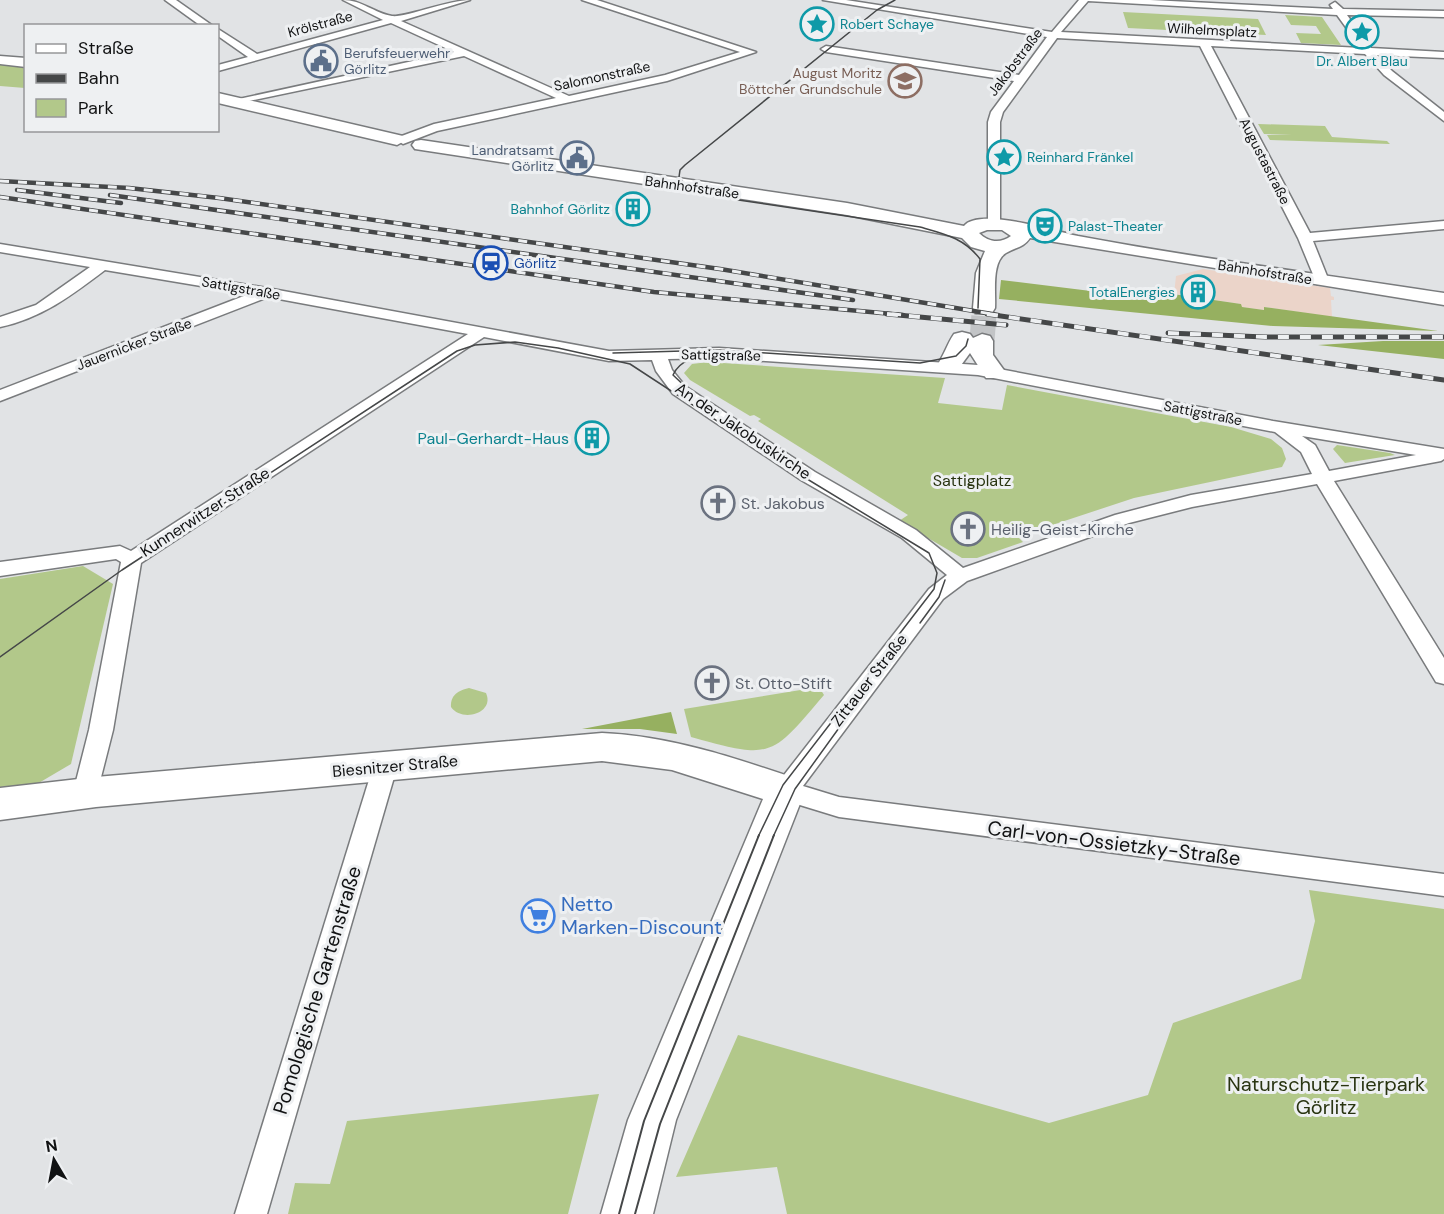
<svg xmlns="http://www.w3.org/2000/svg" width="1444" height="1214" font-family="'DM Sans',sans-serif">
<style>
.commercial{fill:#ebd4c9}
.green{fill:#b2c88a}
.forest{fill:#96b060}
.lines{fill:none;stroke-linecap:round;stroke-linejoin:round}
.secondary-tunnel-far1{stroke:#c2c4c6;stroke-width:20;stroke-dasharray:20 10;stroke-linecap:butt}
.secondary-tunnel{stroke:#c2c4c6;stroke-width:25;stroke-dasharray:25 13;stroke-linecap:butt}
.street-casing{stroke:#797b7d;stroke-width:3}
.secondary-casing{stroke:#797b7d;stroke-width:3}
.primary-casing{stroke:#797b7d;stroke-width:3}
.street{fill:#fff;fill-rule:evenodd}
.secondary{fill:#fff;fill-rule:evenodd}
.primary{fill:#fff;fill-rule:evenodd}
.tram-far1{stroke:#454748;stroke-width:1.5}
.tram{stroke:#454748;stroke-width:2}
.rail-far1-casing{stroke:#454748;stroke-width:4.5}
.rail-casing{stroke:#454748;stroke-width:5}
.rail-far1{stroke:#eef0f2;stroke-width:3;stroke-dasharray:9;stroke-linecap:butt}
.rail{stroke:#eef0f2;stroke-width:4;stroke-dasharray:11;stroke-linecap:butt}
.labels{text-anchor:middle;dominant-baseline:central;stroke-width:6;stroke-linejoin:round;paint-order:stroke}
.far-street-label{font-size:14px;fill:#111213;stroke:#eef0f2}
.far-culture-label{font-size:14px;fill:#0d838f;stroke:#eef0f2;text-anchor:start}
.far-service-label{font-size:14px;fill:#4e5e75;stroke:#eef0f2;text-anchor:start}
.far-education-label{font-size:14px;fill:#785e54;stroke:#eef0f2;text-anchor:end}
.far-transit-label{font-size:14px;fill:#164399;stroke:#eef0f2;text-anchor:start}
.street-label{font-size:16px;fill:#111213;stroke:#eef0f2}
.culture-label{font-size:16px;fill:#0d838f;stroke:#eef0f2;text-anchor:end}
.park-label{font-size:16px;fill:#293411;stroke:#eef0f2}
.worship-label{font-size:16px;fill:#5b616d;stroke:#eef0f2;text-anchor:start}
.near-street-label{font-size:20px;fill:#111213;stroke:#eef0f2}
.near-shop-label{font-size:20px;fill:#366cbe;stroke:#eef0f2;text-anchor:start}
.near-park-label{font-size:20px;fill:#293411;stroke:#eef0f2}
</style>
<rect width="100%" height="100%" fill="#e1e3e5"/>
<path class="commercial" d="M1203,269L1330,288L1331,296L1334,297V300H1331L1332,317L1265,307L1264,310L1241,307V304L1174,294L1176,276Z"/>
<g class="green">
<path d="M1123,12L1258,19L1266,35L1128,28Z"/>
<path d="M1285,15L1322,17L1341,45L1301,43L1296,33L1321,34L1316,26L1291,25Z"/>
<path d="M0,64L25,67V88L0,86Z"/>
<path d="M1258,124L1325,126L1332,137L1387,141L1390,144L1270,140L1267,135H1292L1264,134Z"/>
<path d="M708,362L945,378L938,403L1002,410L1007,385L1231,427L1271,439L1282,448L1286,459L1282,467L1134,498L1031,532L1019,538L1023,542L977,558H962L899,521L908,515L758,421L761,419L754,415L750,416L690,380L684,373L692,364Z"/>
<path d="M1337,445L1390,453L1395,455L1345,463L1333,449Z"/>
<path d="M83,566L113,584L71,764L37,784L0,787V579Z"/>
<path d="M819,687L824,695C771,757 773,760 691,737L684,709Z"/>
<path d="M469,688L486,693C495,713 462,723 451,707C450,695 459,690 469,688Z"/>
<path d="M1309,890L1444,909V1214H787L777,1167L676,1177L738,1035L1049,1123L1148,1095L1173,1023L1301,979L1315,921Z"/>
<path d="M599,1094L568,1214H288L295,1183L330,1184L347,1121Z"/>
</g>
<g class="forest">
<path d="M1001,280L1115,294L1118,286L1241,304L1242,307L1264,310V307L1438,331L1273,326L999,299Z"/>
<path d="M1383,341H1444V359L1318,345Z"/>
<path d="M671,712L677,734L640,729H582Z"/>
</g>
<g class="lines">
<path class="secondary-tunnel-far1" d="M984,315V308"/>
<path class="secondary-tunnel" d="M982,341L984,314"/>
<defs>
<g id="street">
<path d="M165,0H176L213,26H201Z"/>
<path d="M343,0C362,0 374,13 392,16C404,18 449,0 470,0L401,21L569,96L665,75L740,52L582,0H597L756,52L667,81L437,131L403,144L397,140L399,137L434,124L556,98L464,56L230,105V101L234,100L454,52L391,23L218,71V65L248,57L218,36V29L257,54L383,20Z"/>
<path d="M823,0H846L1052,32L1079,0H1150L1333,9L1330,5L1335,2L1343,9L1444,11V17L1347,15L1371,48L1444,52V58L1377,55L1392,71L1444,112V121L1384,75L1365,54L1211,46L1310,233L1444,221V229L1313,241L1329,281L1327,284H1317L1298,238L1200,46L1057,38L1003,112L1000,122V223L998,226H988V122L991,112L1014,81L826,52L821,49L826,46L1019,75L1047,37ZM1088,1L1337,15L1361,48L1061,32Z"/>
<path d="M0,244L267,288L609,351L719,348L978,365L1273,421L1444,449V459L1441,461L1334,481L1444,658V684L1436,682L1317,484L1192,507L1129,523L967,581L943,599L803,786L839,797L1444,874V896L839,817L777,798L774,791L777,784L929,589L947,575L902,538L801,480L673,394L656,371L652,360L609,361L484,337L141,563L113,730L97,793L94,800L85,803L76,800L73,793L89,730L121,562L116,559L0,576V562L120,546L131,551L468,334L268,297L0,401V390L249,294L105,270C72,295 42,318 0,327V317L36,305L90,267L0,252ZM719,358L978,375L1275,432L1301,452L1312,474L1191,495L1115,515L963,568L916,530L815,472L685,386L672,370L668,359ZM1302,436L1416,455L1329,471L1315,445Z"/>
<path d="M385,758L394,760L397,767L267,1214H235L373,767L376,760Z"/>
</g>
<g id="secondary">
<path d="M0,56L26,58V67L0,64Z"/>
<path d="M218,93L403,136L406,140L397,145L218,103Z"/>
<path d="M421,140L847,203L964,226C979,207 1055,231 1078,236C1199,259 1322,274 1444,293V305L1030,238C1023,248 1016,247 1006,253C991,262 996,293 995,308L992,313H976L973,308L976,273L985,251L971,247L962,238L847,215L415,149L412,145L415,141ZM987,230H1002L1011,236C1000,244 988,242 979,233Z"/>
<path d="M962,332L970,334L973,338L982,334L990,336L993,341V355L1006,373L1002,378H986L970,353L956,372H940L936,367C944,356 947,344 954,334Z"/>
</g>
<path id="primary" d="M602,733C671,736 735,758 800,780L805,791L676,1120L653,1214H601L628,1120L763,799L672,770L602,761L96,807L0,820V788L96,777Z"/>
</defs>
<use href="#street" class="street-casing"/>
<use href="#secondary" class="secondary-casing"/>
<use href="#primary" class="primary-casing"/>
<use href="#street" class="street"/>
<use href="#secondary" class="secondary"/>
<use href="#primary" class="primary"/>
<g class="tram-far1">
<path d="M895,0L877,10L685,165L680,170L679,177L688,188L711,196L920,227C945,234 964,238 980,259L978,308"/>
<path d="M613,353L718,350L920,363L956,356L966,346L968,339"/>
<path d="M692,393L673,375C681,357 700,357 717,355"/>
<path d="M920,623L939,597L945,580"/>
<path d="M0,657L122,570L457,351L475,345L515,342L558,348L630,364L789,468L929,553L937,573L934,589L783,785L758,837"/>
<path d="M773,837L795,789L862,696"/>
</g>
<g class="tram">
<path d="M619,1214L644,1121L759,835"/>
<path d="M635,1214L660,1124L774,835"/>
</g>
<defs>
<g id="rail-far1">
<path d="M0,181L129,188L219,198L720,269L998,315"/>
<path d="M17,190L121,203"/>
<path d="M110,195L853,300"/>
<path d="M0,197L654,292L903,315"/>
</g>
<g id="rail">
<path d="M887,314L1006,325"/>
<path d="M987,314L1444,380"/>
<path d="M1168,333L1265,337H1444"/>
</g>
</defs>
<use href="#rail-far1" class="rail-far1-casing"/>
<use href="#rail" class="rail-casing"/>
<use href="#rail-far1" class="rail-far1"/>
<use href="#rail" class="rail"/>
</g>
<defs>
<symbol id="sight-ring" viewBox="-11 -11 22 22"><circle r="9.5" fill="#eef0f2" stroke="#0f9aa8" stroke-width="1.5"/><path d="M0-6L1.8-2.2L6-1.7L2.9 1.2L3.7 5.4L0 3.3L-3.7 5.4L-2.9 1.2L-6-1.7L-1.8-2.2Z" fill="#0f9aa8"/></symbol>
<symbol id="civic-ring" viewBox="-11 -11 22 22"><circle r="9.5" fill="#eef0f2" stroke="#5c6f8a" stroke-width="1.5"/><path d="M-.6-6.5H3V-4.5H.6V-3L4-1V1h2V6H-6V1h2V-1L-.6-3ZM-1.2 2.5V6h2.4V2.5Z" fill="#5c6f8a"/></symbol>
<symbol id="school-ring" viewBox="-11 -11 22 22"><circle r="9.5" fill="#eef0f2" stroke="#8d6e63" stroke-width="1.5"/><path d="M0-5L7-2L0 1L-7-2ZM-4 1L0 2.5L4 1V4Q0 6-4 4Z" fill="#8d6e63"/></symbol>
<symbol id="building-ring" viewBox="-11 -11 22 22"><circle r="9.5" fill="#eef0f2" stroke="#0f9aa8" stroke-width="1.5"/><path d="M-4-6H4V6H1V3H-1V6H-4ZM-2.5-4.3h1.7v1.8h-1.7ZM.8-4.3h1.7v1.8H.8ZM-2.5-1h1.7V.8h-1.7ZM.8-1h1.7V.8H.8Z" fill="#0f9aa8"/></symbol>
<symbol id="theatre-ring" viewBox="-11 -11 22 22"><circle r="9.5" fill="#eef0f2" stroke="#0f9aa8" stroke-width="1.5"/><path d="M-5-5.5Q0-4 5-5.5V0Q5 5 0 6Q-5 5-5 0ZM-3.3-2.5H-1v1.5H-3.3ZM1-2.5H3.3v1.5H1ZM-2.8 1Q0 5.5 2.8 1Z" fill="#0f9aa8"/></symbol>
<symbol id="station-ring" viewBox="-11 -11 22 22"><circle r="9.5" fill="#eef0f2" stroke="#1a4fb4" stroke-width="1.5"/><path d="M-3-6H3Q5-6 5-4V2Q5 4 3 4L4.5 6H3L1.5 4h-3L-3 6H-4.5L-3 4Q-5 4-5 2V-4Q-5-6-3-6ZM-3.5-4v3h7v-3ZM-3.5 1v1.5H-2V1ZM2 1v1.5H3.5V1Z" fill="#1a4fb4"/></symbol>
<symbol id="church-ring" viewBox="-11 -11 22 22"><circle r="9.5" fill="#eef0f2" stroke="#6b7280" stroke-width="1.5"/><path d="M-1.2-6h2.4v3.5h3.3v2.4h-3.3V6h-2.4V-.1h-3.3v-2.4h3.3Z" fill="#6b7280"/></symbol>
<symbol id="supermarket-ring" viewBox="-11 -11 22 22"><circle r="9.5" fill="#eef0f2" stroke="#3f7fe0" stroke-width="1.5"/><path d="M-6-5.5h2.5l.6 2H6L4.5 2H-2.5L-4.4-4H-6ZM-1.5 3.2a1.3 1.3 0 1 0 .1 0ZM3 3.2a1.3 1.3 0 1 0 .1 0Z" fill="#3f7fe0"/></symbol>
</defs>
<g fill-rule="evenodd">
<use href="#sight-ring" x="798" y="5" width="38" height="38"/>
<use href="#sight-ring" x="1343" y="13" width="38" height="38"/>
<use href="#civic-ring" x="302" y="42" width="38" height="38"/>
<use href="#school-ring" x="886" y="62" width="38" height="38"/>
<use href="#sight-ring" x="985" y="138" width="38" height="38"/>
<use href="#civic-ring" x="558" y="139" width="38" height="38"/>
<use href="#building-ring" x="614" y="190" width="38" height="38"/>
<use href="#theatre-ring" x="1026" y="207" width="38" height="38"/>
<use href="#station-ring" x="472" y="244" width="38" height="38"/>
<use href="#building-ring" x="1179" y="273" width="38" height="38"/>
<use href="#building-ring" x="573" y="419" width="38" height="38"/>
<use href="#church-ring" x="699" y="484" width="38" height="38"/>
<use href="#church-ring" x="949" y="510" width="38" height="38"/>
<use href="#church-ring" x="693" y="664" width="38" height="38"/>
<use href="#supermarket-ring" x="519" y="897" width="38" height="38"/>
</g>
<g class="labels">
<g class="far-street-label">
<text transform="translate(320 24) rotate(-15)">Krölstraße</text>
<text transform="translate(1212 30) rotate(3)">Wilhelmsplatz</text>
<text transform="translate(1015 62) rotate(-53)">Jakobstraße</text>
<text transform="translate(602 76) rotate(-12)">Salomonstraße</text>
<text transform="translate(1265 161) rotate(63)">Augustastraße</text>
<text transform="translate(692 187) rotate(8)">Bahnhofstraße</text>
<text transform="translate(1265 272) rotate(9)">Bahnhofstraße</text>
<text transform="translate(241 288) rotate(10)">Sattigstraße</text>
<text transform="translate(134 344) rotate(-21)">Jauernicker Straße</text>
<text transform="translate(721 355) rotate(1)">Sattigstraße</text>
<text transform="translate(1203 413) rotate(11)">Sattigstraße</text>
</g>
<g class="far-culture-label">
<text x="840" y="24">Robert Schaye</text>
<text x="1362" y="61" text-anchor="middle">Dr. Albert Blau</text>
<text x="1027" y="157">Reinhard Fränkel</text>
<text x="610" y="209" text-anchor="end">Bahnhof Görlitz</text>
<text x="1068" y="226">Palast-Theater</text>
<text x="1175" y="292" text-anchor="end">TotalEnergies</text>
</g>
<g class="far-service-label">
<text x="344" y="53">Berufsfeuerwehr<tspan x="344" dy="16">Görlitz</tspan></text>
<text x="554" y="150" text-anchor="end">Landratsamt<tspan x="554" dy="16">Görlitz</tspan></text>
</g>
<g class="far-education-label">
<text x="882" y="73">August Moritz<tspan x="882" dy="16">Böttcher Grundschule</tspan></text>
</g>
<g class="far-transit-label">
<text x="514" y="263">Görlitz</text>
</g>
<g class="street-label">
<text transform="translate(743 431) rotate(34)">An der Jakobuskirche</text>
<text transform="translate(205 512) rotate(-33)">Kunnerwitzer Straße</text>
<text transform="translate(869 680) rotate(-52)">Zittauer Straße</text>
<text transform="translate(395 766) rotate(-5)">Biesnitzer Straße</text>
</g>
<g class="culture-label">
<text x="569" y="438">Paul-Gerhardt-Haus</text>
</g>
<g class="park-label">
<text x="972" y="480">Sattigplatz</text>
</g>
<g class="worship-label">
<text x="741" y="503">St. Jakobus</text>
<text x="991" y="529">Heilig-Geist-Kirche</text>
<text x="735" y="683">St. Otto-Stift</text>
</g>
<g class="near-street-label">
<text transform="translate(1114 843) rotate(7)">Carl-von-Ossietzky-Straße</text>
<text transform="translate(317 990) rotate(-73)">Pomologische Gartenstraße</text>
</g>
<g class="near-shop-label">
<text x="561" y="904">Netto<tspan x="561" dy="23">Marken-Discount</tspan></text>
</g>
<g class="near-park-label">
<text x="1326" y="1084">Naturschutz-Tierpark<tspan x="1326" dy="23">Görlitz</tspan></text>
</g>
</g>
<rect x="24" y="24" width="195" height="108" fill="#eef0f2" stroke="#969799" stroke-width="1.5"/>
<rect x="36" y="44" width="30" height="9" fill="#ffffff" stroke="#969799" stroke-width="1.5"/>
<text x="78" y="54" font-size="18" fill="#111213">Straße</text>
<rect x="36" y="74" width="30" height="9" fill="#454748" stroke="#969799" stroke-width="1.5"/>
<text x="78" y="84" font-size="18" fill="#111213">Bahn</text>
<rect x="36" y="99" width="30" height="18" fill="#b2c88a" stroke="#969799" stroke-width="1.5"/>
<text x="78" y="114" font-size="18" fill="#111213">Park</text>
<g transform="translate(54 1160) rotate(350)" stroke="#eef0f2" stroke-width="4.5" paint-order="stroke">
<path d="M0-4.5L10 22L0 15L-10 22Z" fill="#111213"/>
<text y="-9" font-size="16" font-weight="bold" text-anchor="middle" fill="#111213">N</text>
</g>
</svg>
